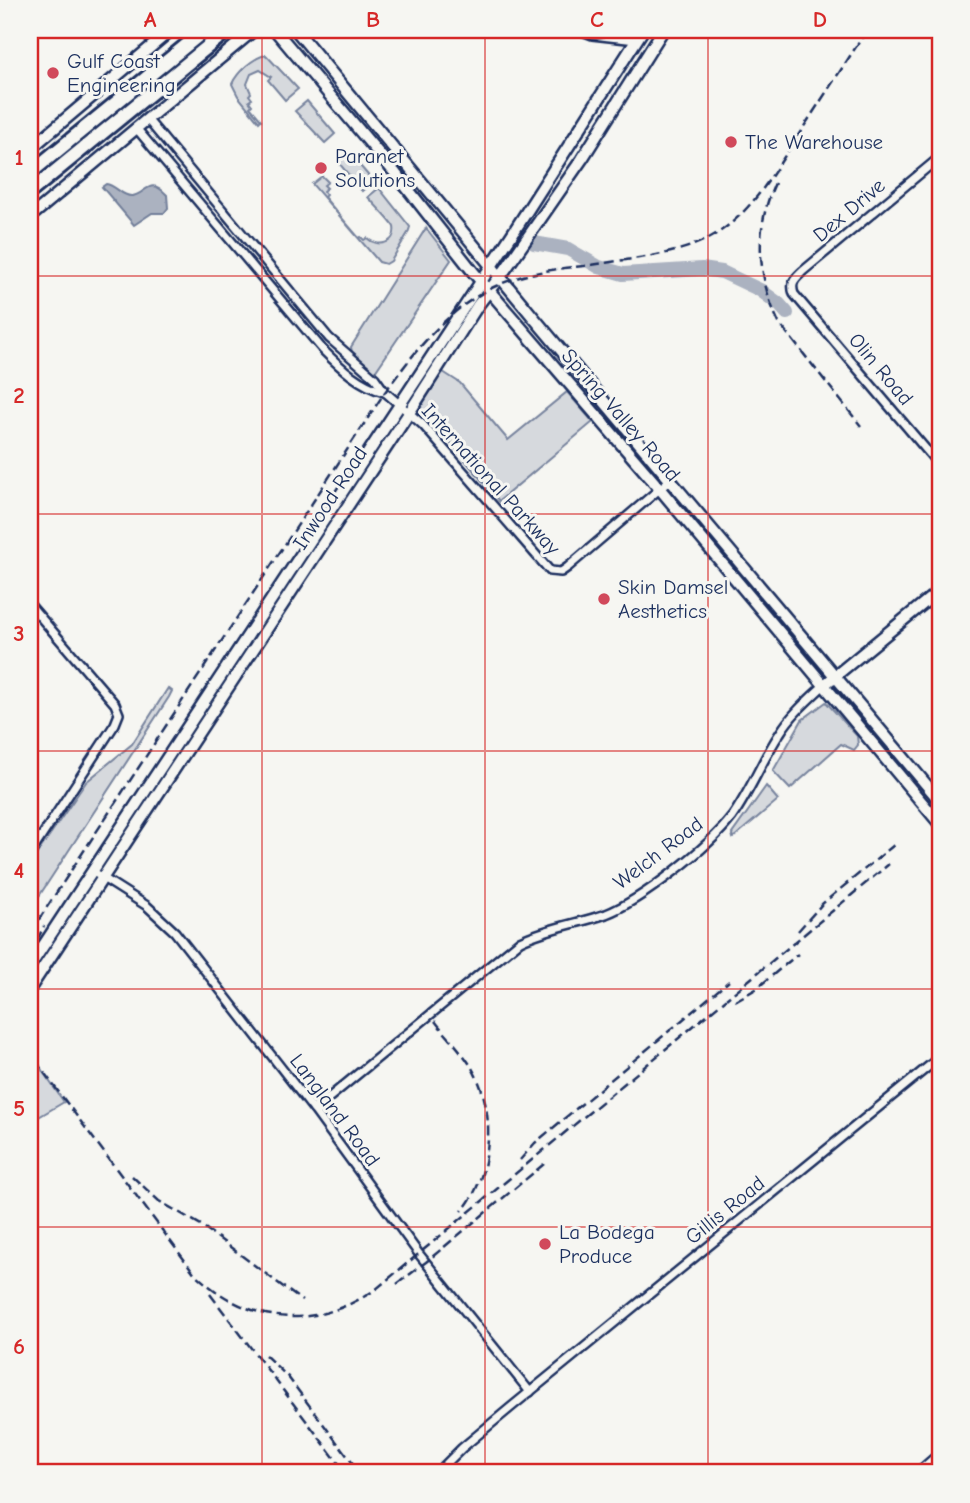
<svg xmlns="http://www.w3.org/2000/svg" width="970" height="1503" font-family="'Comic Neue',sans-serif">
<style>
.green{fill:#d6d9dd;stroke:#78849e;stroke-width:2}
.water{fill:#abb2c0;stroke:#717e99;stroke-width:2}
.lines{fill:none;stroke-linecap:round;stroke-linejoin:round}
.river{stroke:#abb2c0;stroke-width:14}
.street-casing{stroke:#1b2f5e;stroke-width:12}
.secondary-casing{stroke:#1b2f5e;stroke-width:15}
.highway-casing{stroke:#1b2f5e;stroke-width:18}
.street{stroke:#f6f6f2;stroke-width:7}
.secondary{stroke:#f6f6f2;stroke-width:10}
.highway{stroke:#f6f6f2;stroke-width:12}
.rail{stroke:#1b2f5e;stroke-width:2.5;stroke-dasharray:10 5;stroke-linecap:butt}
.grid{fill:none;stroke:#d62828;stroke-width:2;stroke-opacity:0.55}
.poi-dot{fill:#d1495b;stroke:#f6f6f2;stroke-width:2.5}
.labels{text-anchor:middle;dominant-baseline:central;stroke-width:6;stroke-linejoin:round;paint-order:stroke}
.poi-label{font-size:21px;fill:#1b2f5e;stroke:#f6f6f2;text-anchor:start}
.street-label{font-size:21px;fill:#1b2f5e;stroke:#f6f6f2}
.neatline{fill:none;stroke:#d62828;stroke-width:2.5}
.grid-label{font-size:23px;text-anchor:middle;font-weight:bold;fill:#d62828}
</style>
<rect width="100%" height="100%" fill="#f6f6f2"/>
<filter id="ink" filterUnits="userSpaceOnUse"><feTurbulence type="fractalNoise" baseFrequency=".0143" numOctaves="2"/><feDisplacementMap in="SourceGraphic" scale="14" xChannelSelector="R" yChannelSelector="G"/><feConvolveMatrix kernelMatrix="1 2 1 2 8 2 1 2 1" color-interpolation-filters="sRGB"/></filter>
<g filter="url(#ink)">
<g class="green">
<path d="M266,55L298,89L285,100L268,80L271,77L260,70L251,74L247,84L251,93L249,95L252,99L249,101L252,105L250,107L261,120L259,122L238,96L232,84C237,72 254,57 266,55Z"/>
<path d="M307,101L335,134L325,143L295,111Z"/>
<path d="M349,153L373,181L362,191L338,162Z"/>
<path d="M322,176L328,182L324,185L327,188L323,191L326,195L324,197L359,238L361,237L364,240L367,238C377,248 397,244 394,227C392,222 374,204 368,197L379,188L410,227L408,233L391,261L386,264L379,262L312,184Z"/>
<path d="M426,228L451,260L375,372L352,353L351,347Z"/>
<path d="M440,370L460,383L508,440L567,392L593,422L499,501L445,436L423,414L419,403Z"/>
<path d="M168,688L172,691L169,697L30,910V864L86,782L132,744Z"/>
<path d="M826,702L857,736L858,745L854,750L841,744L790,789L773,771L802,720Z"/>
<path d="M766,786L778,800L733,838L732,834Z"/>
<path d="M30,1049L43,1072L64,1102L30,1122Z"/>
</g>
<path class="water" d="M106,184C116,185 122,197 132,196C146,195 149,175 167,195L168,208L164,213H152L134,225L102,187Z"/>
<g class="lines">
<path class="river" d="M534,243L568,249L599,267L623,274L702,269L722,272L760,290L779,304L787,313"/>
<defs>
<g id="street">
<path d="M579,30L592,35L636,40"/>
<path d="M147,119L329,338L375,378L385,392L423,425L550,571L561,572L568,567L670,480"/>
<path d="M136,128L323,350C341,368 359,385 384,392"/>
<path d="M940,157L803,271C795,279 790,282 794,294L940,466"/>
<path d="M30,605L115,704L119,714L115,724L30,854"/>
<path d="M92,871L147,906L175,932L314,1110L419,1254L530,1392"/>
<path d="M314,1110L520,941C547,928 577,924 606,914C642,900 709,847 732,817C751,790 762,760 780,733C791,715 807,701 823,686"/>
<path d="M437,1473L462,1448L510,1408L940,1057"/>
<path d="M917,1473L940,1453"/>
</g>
<g id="secondary">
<path d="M275,30L396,174L474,273L660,489L940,824"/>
<path d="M296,30L534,318L940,801"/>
<path d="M30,149L171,30"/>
<path d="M30,217L254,30"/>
<path d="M823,686L940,590"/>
<path d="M30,966L513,233L643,30"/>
<path d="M30,988L409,413L478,305L505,270L582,159L663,30"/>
</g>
<g id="highway">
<path d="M30,173L205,30"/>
<path d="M30,192L228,30"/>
</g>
</defs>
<use href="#street" class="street-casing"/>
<use href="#secondary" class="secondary-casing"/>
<use href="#highway" class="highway-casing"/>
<use href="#street" class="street"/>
<use href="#secondary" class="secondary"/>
<use href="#highway" class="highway"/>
<g class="rail">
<path d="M775,183C754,230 757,276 779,323L861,426"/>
<path d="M798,931L822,904L894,845"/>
<path d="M30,933L385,392C416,350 447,309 496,286C524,273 553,269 584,266C600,264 616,261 632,259C698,250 730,236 769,180L867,30"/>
<path d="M30,954L44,926"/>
<path d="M735,1001L756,989L798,954"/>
<path d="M435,1021C446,1035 460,1049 469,1063C497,1106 494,1173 462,1211"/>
<path d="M30,1046L40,1067L195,1274C250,1325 312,1331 375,1290L889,864"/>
<path d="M520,1160L535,1143L729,981"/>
<path d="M132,1176L159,1201L201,1225L302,1301"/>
<path d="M397,1284L426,1262L544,1164"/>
<path d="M210,1294L346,1473"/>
<path d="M265,1355L288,1377L360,1473"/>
</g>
</g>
</g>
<path class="grid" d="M262,30V1473M485,30V1473M708,30V1473M30,276H940M30,514H940M30,751H940M30,989H940M30,1227H940"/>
<g class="poi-dot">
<circle cx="53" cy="73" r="7"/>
<circle cx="731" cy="142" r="7"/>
<circle cx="321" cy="168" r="7"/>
<circle cx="604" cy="599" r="7"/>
<circle cx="545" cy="1244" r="7"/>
</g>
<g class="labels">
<g class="poi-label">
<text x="67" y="61">Gulf Coast<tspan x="67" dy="24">Engineering</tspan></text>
<text x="745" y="142">The Warehouse</text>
<text x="335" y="156">Paranet<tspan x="335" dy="24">Solutions</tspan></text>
<text x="618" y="587">Skin Damsel<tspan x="618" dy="24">Aesthetics</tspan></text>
<text x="559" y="1232">La Bodega<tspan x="559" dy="24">Produce</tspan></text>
</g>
<g class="street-label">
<text transform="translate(849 210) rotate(-40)">Dex Drive</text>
<text transform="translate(881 369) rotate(50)">Olin Road</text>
<text transform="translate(621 415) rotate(49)">Spring Valley Road</text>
<text transform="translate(491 479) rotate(48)">International Parkway</text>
<text transform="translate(330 498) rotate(-57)">Inwood Road</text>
<text transform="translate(658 853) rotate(-37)">Welch Road</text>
<text transform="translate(335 1110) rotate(53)">Langland Road</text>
<text transform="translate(725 1210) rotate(-39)">Gillis Road</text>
</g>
</g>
<rect width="970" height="1503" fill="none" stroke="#f6f6f2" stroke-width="77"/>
<rect x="38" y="38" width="894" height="1426" class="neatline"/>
<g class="grid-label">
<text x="150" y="27">A</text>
<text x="373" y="27">B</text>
<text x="597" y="27">C</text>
<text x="820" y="27">D</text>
<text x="19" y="165">1</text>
<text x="19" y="403">2</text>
<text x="19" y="641">3</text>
<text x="19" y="878">4</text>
<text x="19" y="1116">5</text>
<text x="19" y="1354">6</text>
</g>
</svg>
